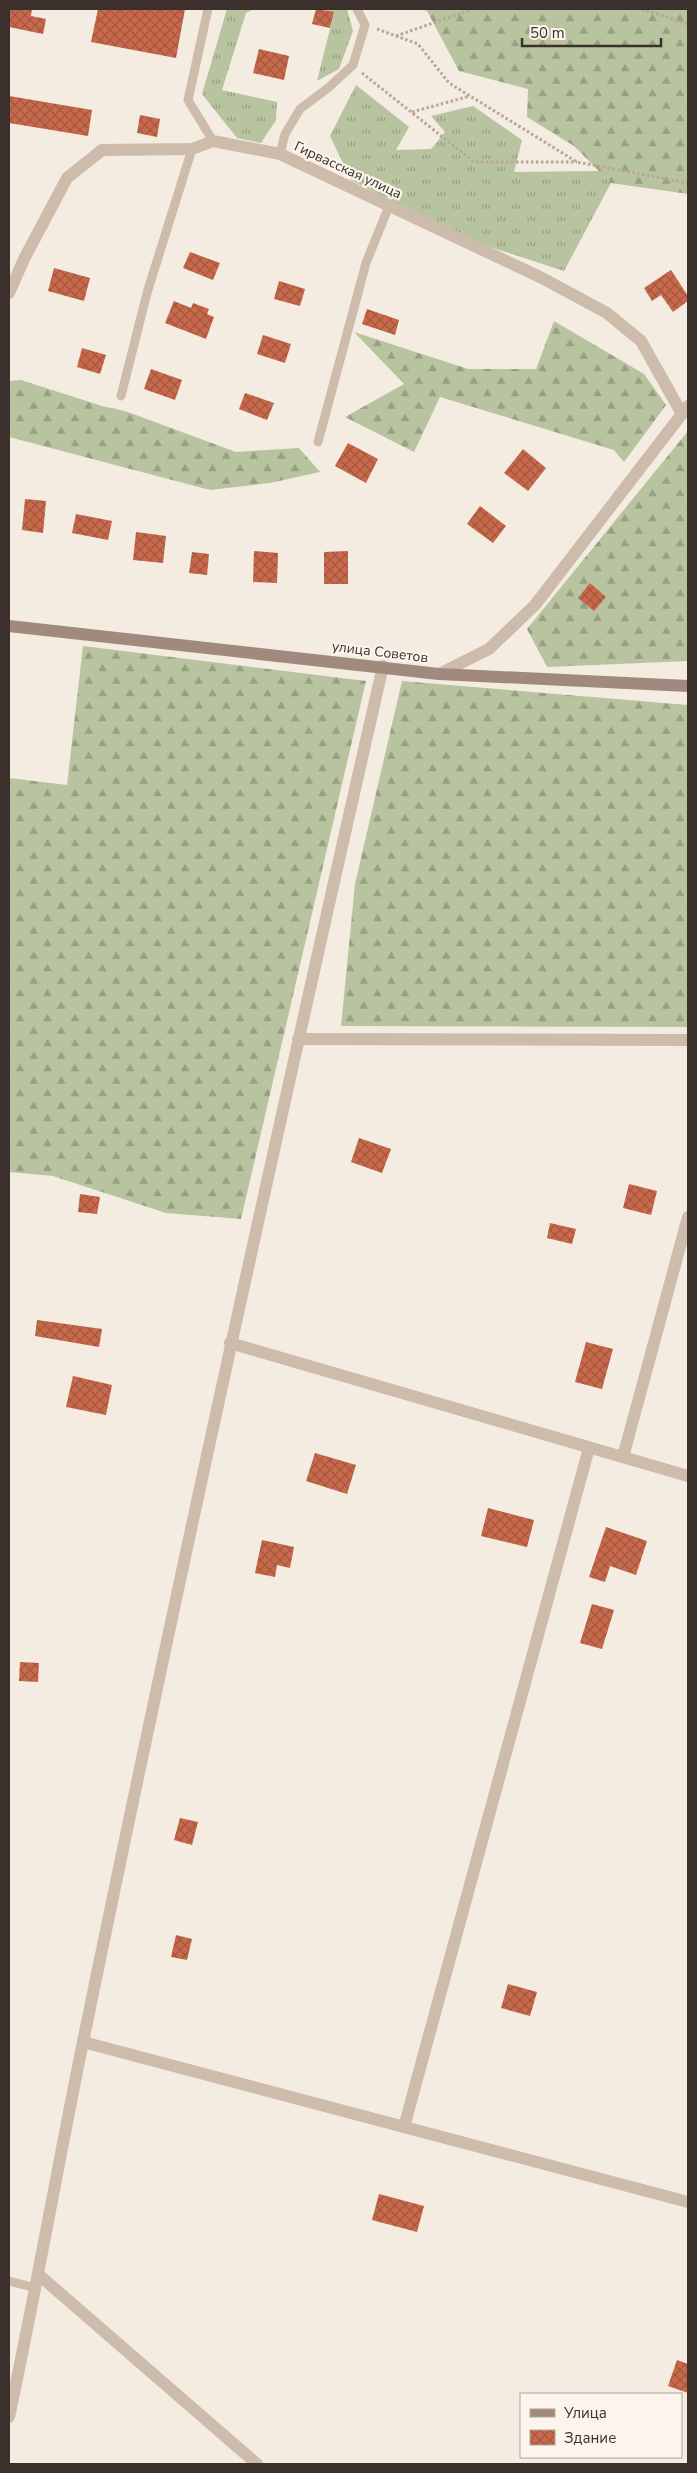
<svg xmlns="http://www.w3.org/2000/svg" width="697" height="2473" font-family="'Nunito Sans',sans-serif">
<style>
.grass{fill:url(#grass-tufts)}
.forest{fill:url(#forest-firs)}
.building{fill:url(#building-cross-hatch)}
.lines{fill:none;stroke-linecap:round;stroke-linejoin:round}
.path{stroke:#b9a596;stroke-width:3;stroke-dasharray:2.5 2.5;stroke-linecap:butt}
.lane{stroke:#cdbbac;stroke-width:9}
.street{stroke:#cdbbac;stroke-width:12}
.secondary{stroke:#a18a7d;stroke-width:12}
.labels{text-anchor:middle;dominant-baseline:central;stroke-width:4.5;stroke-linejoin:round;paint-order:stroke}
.street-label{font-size:14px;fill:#3b302b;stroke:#fbf5ee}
</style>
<defs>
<pattern id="grass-tufts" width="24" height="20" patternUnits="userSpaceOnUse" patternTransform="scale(1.25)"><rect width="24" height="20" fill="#b8c4a0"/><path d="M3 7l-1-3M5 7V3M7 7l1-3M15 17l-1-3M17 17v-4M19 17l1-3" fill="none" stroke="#97a083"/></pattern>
<pattern id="forest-firs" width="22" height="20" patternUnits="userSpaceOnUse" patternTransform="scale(1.25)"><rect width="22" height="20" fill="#b8c4a0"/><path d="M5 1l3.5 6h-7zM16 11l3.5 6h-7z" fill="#97a083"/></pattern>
<pattern id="building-cross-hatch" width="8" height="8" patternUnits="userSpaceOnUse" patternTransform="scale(1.25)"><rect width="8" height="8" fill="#c8694b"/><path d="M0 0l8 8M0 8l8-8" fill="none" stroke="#a4573f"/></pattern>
</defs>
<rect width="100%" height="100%" fill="#f4ebe1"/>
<g class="grass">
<path d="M227,9H254L246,13L222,90L277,102L276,120L261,143L237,138L202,94Z"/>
<path d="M318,9H347L353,31L339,69L317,81L334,13Z"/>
<path d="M356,85L409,127L396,150L431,149L445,132L431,116L473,106L522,140L514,172L600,171L611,183L564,271L472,241L351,180L330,136Z"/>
</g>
<g class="forest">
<path d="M422,9H688V194L611,183L574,146L527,117L528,89L459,71L427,11Z"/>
<path d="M554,321L644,374L666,405L624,462L614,450L440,397L414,452L345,417L404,384L354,332L468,369H536Z"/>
<path d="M21,380L102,406L125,411L236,452L299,448L320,472L270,483L210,490L9,437V381Z"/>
<path d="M688,431V661L547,667L527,629Z"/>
<path d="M83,646L366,681L241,1219L166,1213L53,1176L9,1172V778L67,785Z"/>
<path d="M402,681L688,705V1027L341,1026L355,884Z"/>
</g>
<g class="building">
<path d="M9,9H32L31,16L46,19L43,34L9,27Z"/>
<path d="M98,9H185L176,58L91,42Z"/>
<path d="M316,9L334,12L330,28L312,24Z"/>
<path d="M259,49L289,56L284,80L253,73Z"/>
<path d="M9,96L92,110L88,136L9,123Z"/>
<path d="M140,115L160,119L157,137L137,133Z"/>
<path d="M190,252L220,263L213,280L183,268Z"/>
<path d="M54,268L90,278L84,301L48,291Z"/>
<path d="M671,270L688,296V301L673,312L661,295L652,301L644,288Z"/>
<path d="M279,281L305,289L300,306L274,299Z"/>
<path d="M174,301L191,308L193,303L209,309L207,314L214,317L206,339L165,323Z"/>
<path d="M367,309L399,320L395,335L362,324Z"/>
<path d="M263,335L291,344L285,363L257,354Z"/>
<path d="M82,348L106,355L100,374L77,367Z"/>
<path d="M151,369L182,380L175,400L144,389Z"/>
<path d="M245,393L274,403L267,420L239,409Z"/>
<path d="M348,443L378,459L366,483L335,466Z"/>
<path d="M523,449L546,468L528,491L504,473Z"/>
<path d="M25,499L46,501L43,533L22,530Z"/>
<path d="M480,506L506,526L493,543L467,524Z"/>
<path d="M76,514L112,521L108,540L72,533Z"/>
<path d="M136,532L166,536L163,563L133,560Z"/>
<path d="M254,551L278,553L277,583L253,582Z"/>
<path d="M348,551V584H324V552Z"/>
<path d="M192,552L209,554L207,575L189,573Z"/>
<path d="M590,583L606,597L594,611L578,598Z"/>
<path d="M359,1138L391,1149L382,1173L351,1162Z"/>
<path d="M629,1184L657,1191L651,1215L623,1208Z"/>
<path d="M80,1194L100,1197L97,1214L78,1212Z"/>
<path d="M550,1223L576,1229L572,1244L547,1238Z"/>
<path d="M37,1320L102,1329L99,1347L35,1336Z"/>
<path d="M586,1342L613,1349L602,1389L575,1382Z"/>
<path d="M73,1376L112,1385L106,1415L66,1407Z"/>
<path d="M315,1453L356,1465L347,1494L306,1481Z"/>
<path d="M488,1508L534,1520L527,1547L481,1536Z"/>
<path d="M606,1527L647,1541L636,1575L610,1566L605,1582L589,1577Z"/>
<path d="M262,1540L294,1547L290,1568L277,1565L275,1577L255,1573Z"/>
<path d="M592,1604L614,1610L602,1649L580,1643Z"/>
<path d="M20,1662L39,1663L38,1682L19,1681Z"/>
<path d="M180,1818L198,1822L192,1845L174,1840Z"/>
<path d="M176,1935L192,1939L187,1960L171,1957Z"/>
<path d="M508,1984L537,1992L530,2016L501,2008Z"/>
<path d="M379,2194L424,2206L417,2232L372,2220Z"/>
<path d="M677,2360L688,2364V2393L668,2386Z"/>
</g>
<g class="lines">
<g class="path">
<path d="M642,9L688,24"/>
<path d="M377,29L418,44L449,83L577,162L688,183"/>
<path d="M396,36L473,9"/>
<path d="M362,73L474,162H577"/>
<path d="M412,112L470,96"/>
</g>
<g class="lane">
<path d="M208,9L188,100L213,141"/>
<path d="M280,154L285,134L300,109L328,88L353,65L365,25L357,9"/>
<path d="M121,396L147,293L192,149"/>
<path d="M318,442L366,263L389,206"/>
<path d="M9,2281L36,2288"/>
</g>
<g class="street">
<path d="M9,293L24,259L67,178L102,150L192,149L213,141L280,154L542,278L607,313L641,341L682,414"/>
<path d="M439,674L489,649L535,605L688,406"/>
<path d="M298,1039L688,1040"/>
<path d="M230,1343L688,1476"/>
<path d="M623,1457L688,1217"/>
<path d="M83,2042L688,2202"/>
<path d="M404,2127L589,1448"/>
<path d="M39,2275L257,2464"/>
<path d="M9,2417C36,2291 58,2164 84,2037C178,1579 279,1122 383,666"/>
</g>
<path class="secondary" d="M9,626L439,674L688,686"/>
</g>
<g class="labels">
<g class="street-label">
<text transform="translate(348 170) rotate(25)">Гирвасская улица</text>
<text transform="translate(380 652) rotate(7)">улица Советов</text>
</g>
</g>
<rect width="697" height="2473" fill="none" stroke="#3b302b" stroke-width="20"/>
<rect x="520" y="2393" width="162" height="65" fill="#fbf5ee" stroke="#aea6a0"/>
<rect x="530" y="2409" width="25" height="8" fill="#a18a7d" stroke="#aea6a0"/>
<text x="564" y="2418" font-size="15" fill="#3b302b">Улица</text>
<rect x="530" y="2430" width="25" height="15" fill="url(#building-cross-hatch)" stroke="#aea6a0"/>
<text x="564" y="2443" font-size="15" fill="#3b302b">Здание</text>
<path d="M522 38v8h139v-8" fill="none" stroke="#3b302b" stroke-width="2.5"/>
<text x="530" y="38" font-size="15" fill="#3b302b" stroke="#fbf5ee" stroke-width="4" paint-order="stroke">50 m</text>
</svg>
